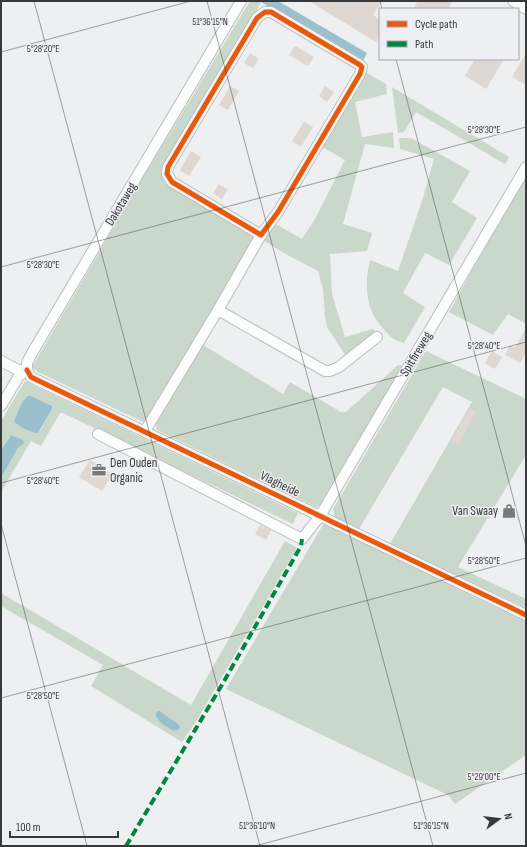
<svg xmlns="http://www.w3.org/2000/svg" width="527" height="847" font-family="'Sofia Sans Condensed',sans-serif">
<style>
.green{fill:#c9d8cb;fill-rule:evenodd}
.water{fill:#99c0cc}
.building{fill:#ded7d2}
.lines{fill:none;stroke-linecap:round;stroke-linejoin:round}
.minor-casing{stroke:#bcbebe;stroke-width:12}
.minor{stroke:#fcfdfd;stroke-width:10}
.quiet{stroke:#00873e;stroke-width:4;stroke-dasharray:8 4;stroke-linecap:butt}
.cycleway-casing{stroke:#edeff2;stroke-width:8}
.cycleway{stroke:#e8590c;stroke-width:5}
.ticks{fill:none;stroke:#38393a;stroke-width:1;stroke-opacity:0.45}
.labels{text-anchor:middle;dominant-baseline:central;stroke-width:3;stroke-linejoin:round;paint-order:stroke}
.street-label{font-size:13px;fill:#38393a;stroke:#edeff2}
.poi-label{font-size:13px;fill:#38393a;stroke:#edeff2;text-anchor:start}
.ticks-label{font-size:10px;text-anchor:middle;fill:#38393a;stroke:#edeff2;stroke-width:3;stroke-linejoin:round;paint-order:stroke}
</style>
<rect width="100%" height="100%" fill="#eeeff1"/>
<g class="green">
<path d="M250,1H260L261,2L255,14L165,164C163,172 160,176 165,183L257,236L146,421L143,422L38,372L32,367L141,181Z"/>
<path d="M365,72L386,84L387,94L355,102L362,137L393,132L394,148L365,144L343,224L372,233L367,251L330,254L332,294L345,337L373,329L377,333L347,358L327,327L325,316L323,289L318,271L282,252L263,240L274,223L302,239L315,219L345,160L322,147Z"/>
<path d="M392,87L509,157L505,164L416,112L404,132L398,133Z"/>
<path d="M399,138H411L470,171L452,202L477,218L449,265L425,253L403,293L425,307L404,343C394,341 388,335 382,327C378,322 374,317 372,312C365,296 366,276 370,260L398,271L424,195L434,159L400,149Z"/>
<path d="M526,174V324L508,314L493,335L449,312Z"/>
<path d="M203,345L283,394L290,382L341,412H346L398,365L406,366L322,504L319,506L316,507L169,436L157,430L156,425L157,421Z"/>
<path d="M426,351L526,399V455L458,567L526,599V608L390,544L472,402L443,387L359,529L335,518L333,509Z"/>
<path d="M25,381L298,513L293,524L63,413H61L59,415L41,446L31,441L1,492V478L18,448L22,445L10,436L1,450V421ZM28,396H31L52,406V409L40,431L16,424Z"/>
<path d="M324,523L480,600L526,621V755L455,804L448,795L226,689Z"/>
<path d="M285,541L297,548L197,720L182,742L91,686L103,665L1,606V593L191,705ZM160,711L174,721L173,730L168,728L156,718Z"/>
</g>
<g class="water">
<path d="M262,1H278L367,53L362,63L261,2Z"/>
<path d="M28,396H31L52,406V409L38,433C32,433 17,426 14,421C18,413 21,401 28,396Z"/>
<path d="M11,435L23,440L24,443L22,445L18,448L1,478V450Z"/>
<path d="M158,711H160L178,724L180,727L179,730C175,730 176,731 172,730C168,728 154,719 156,714C156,713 157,712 158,711Z"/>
</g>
<g class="building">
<path d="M309,1H382L373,15L380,20V35L376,42Z"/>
<path d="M418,1H452L448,9H413Z"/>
<path d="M295,46L314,57L308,66L289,55Z"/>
<path d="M250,53L259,59L253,68L244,63Z"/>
<path d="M526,53V85L512,77Z"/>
<path d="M475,59H504L486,89L465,76Z"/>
<path d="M230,86L239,91L228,110L219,105Z"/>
<path d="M325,86L334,92L327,102L319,96Z"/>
<path d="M304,122L313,127L301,147L292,141Z"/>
<path d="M191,151L201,157L189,176L180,170Z"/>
<path d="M219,184L228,190L222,199L213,193Z"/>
<path d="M526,328V353L520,363L505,355L510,345L515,348Z"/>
<path d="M492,351L502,357L495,369L485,363Z"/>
<path d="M470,408L476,412L458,445L451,441Z"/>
<path d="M90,460L113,474L102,491L79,477Z"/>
<path d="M260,525L271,530L266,540L255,534Z"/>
</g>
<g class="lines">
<defs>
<g id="minor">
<path d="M513,1L526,9"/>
<path d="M265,12H271L360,65L362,67L360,74L278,212L261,235L172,182L167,174L168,167L257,18Z"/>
<path d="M218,310L325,371H330L339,367L377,337"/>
<path d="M1,361L18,370H27"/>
<path d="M27,370L31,377L37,380C200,458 363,537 526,615"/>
<path d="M27,370V363L32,353L241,1"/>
<path d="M1,406L19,376L27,370"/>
<path d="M145,431L218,310L261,235"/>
<path d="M98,434L302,539L320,516L526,167"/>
</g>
</defs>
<use href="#minor" class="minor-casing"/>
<use href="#minor" class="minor"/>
<path class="quiet" d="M126,846L223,683L301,546L302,539"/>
<defs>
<g id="cycleway">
<path d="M265,12H271L360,65L362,67L360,74L278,212L261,235L172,182L167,174L168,167L257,18Z"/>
<path d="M27,370L31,377L37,380C200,458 363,537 526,615"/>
</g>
</defs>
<use href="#cycleway" class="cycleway-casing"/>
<use href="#cycleway" class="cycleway"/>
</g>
<path class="ticks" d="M34,1L260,846M207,1L433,846M380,1L382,9M1,52L191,1M396,59L526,546M1,267L526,127M1,483L526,342M1,524L87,846M1,698L526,558M255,846L526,773"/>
<defs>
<symbol id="office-bare" viewBox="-9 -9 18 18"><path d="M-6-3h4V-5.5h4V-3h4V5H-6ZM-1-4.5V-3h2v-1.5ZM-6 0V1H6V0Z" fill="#78797a" stroke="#edeff2" stroke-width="2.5" paint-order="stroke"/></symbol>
<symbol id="shop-bare" viewBox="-9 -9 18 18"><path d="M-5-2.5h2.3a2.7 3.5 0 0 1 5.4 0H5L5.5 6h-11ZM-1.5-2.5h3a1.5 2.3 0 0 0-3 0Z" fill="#78797a" stroke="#edeff2" stroke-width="2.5" paint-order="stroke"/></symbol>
</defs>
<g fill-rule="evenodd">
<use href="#office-bare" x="89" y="460" width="20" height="20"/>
<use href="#shop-bare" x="499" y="501" width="20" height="20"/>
</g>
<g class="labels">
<g class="street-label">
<text transform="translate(121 204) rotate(-59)">Dakotaweg</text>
<text transform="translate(416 354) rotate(-59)">Spitfireweg</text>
<text transform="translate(280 484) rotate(26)">Vlagheide</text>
</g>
<g class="poi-label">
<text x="110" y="463">Den Ouden<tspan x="110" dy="15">Organic</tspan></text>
<text x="498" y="511" text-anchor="end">Van Swaay</text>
</g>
</g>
<g class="ticks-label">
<text x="210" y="25">51°36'15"N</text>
<text x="43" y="52">5°28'20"E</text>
<text x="484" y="133">5°28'30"E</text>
<text x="43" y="268">5°28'30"E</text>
<text x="484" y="349">5°28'40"E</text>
<text x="43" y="484">5°28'40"E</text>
<text x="484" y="564">5°28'50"E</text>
<text x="43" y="699">5°28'50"E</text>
<text x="484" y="780">5°29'00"E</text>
<text x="257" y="829">51°36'10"N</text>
<text x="431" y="829">51°36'15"N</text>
</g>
<rect width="527" height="847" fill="none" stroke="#38393a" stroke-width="4"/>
<rect x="379" y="8" width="140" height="52" fill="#edeff2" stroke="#a5a6a8"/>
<rect x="387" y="21" width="20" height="6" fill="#e8590c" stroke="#a5a6a8"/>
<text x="415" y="28" font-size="12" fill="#38393a">Cycle path</text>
<rect x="387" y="41" width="20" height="6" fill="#00873e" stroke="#a5a6a8"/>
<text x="415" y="48" font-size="12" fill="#38393a">Path</text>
<g transform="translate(499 819) rotate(75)" stroke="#edeff2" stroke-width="3" paint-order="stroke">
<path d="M0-3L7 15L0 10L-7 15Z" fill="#38393a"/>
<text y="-6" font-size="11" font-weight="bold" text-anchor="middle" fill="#38393a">N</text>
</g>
<path d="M10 831v6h108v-6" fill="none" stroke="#38393a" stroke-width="2"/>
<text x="16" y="831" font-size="12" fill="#38393a" stroke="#edeff2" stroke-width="3" paint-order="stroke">100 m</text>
</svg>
